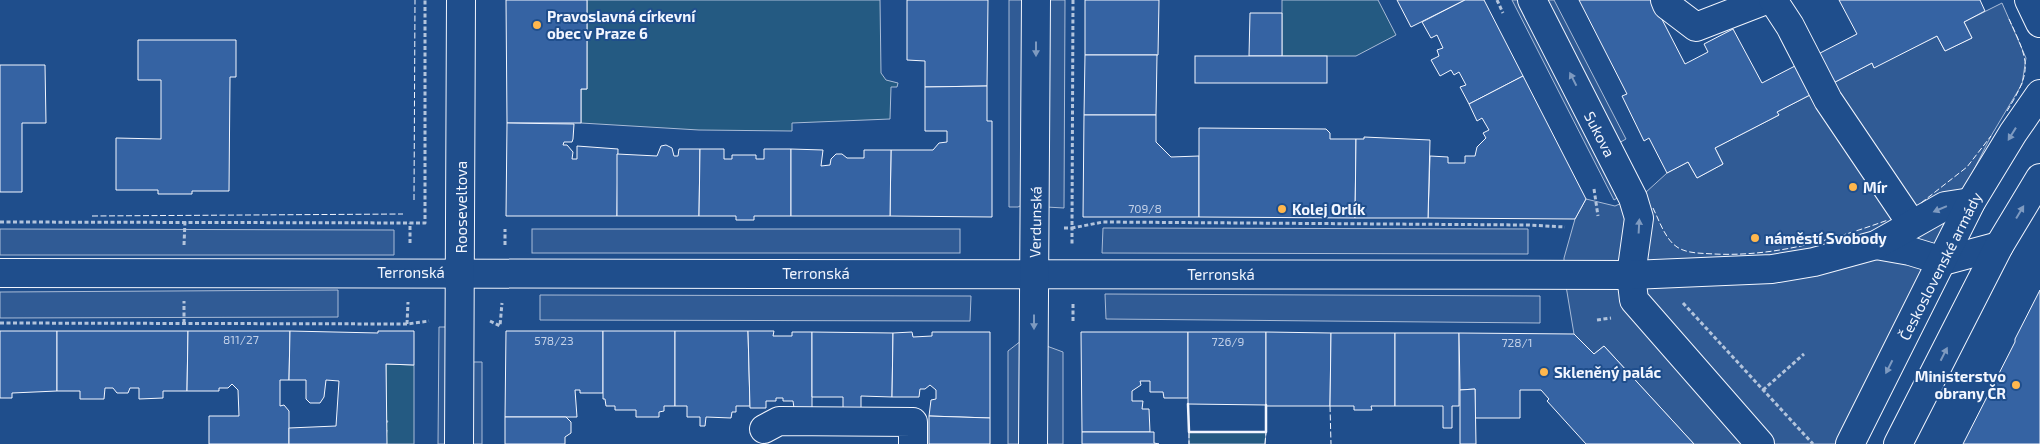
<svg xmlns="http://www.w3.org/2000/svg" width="2040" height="444" font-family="'Exo 2',sans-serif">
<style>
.green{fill:#245a82;stroke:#a8bbd7}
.parking{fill:#305b95;stroke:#a8bbd7}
.building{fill:#3563a3;stroke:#f2f6ff}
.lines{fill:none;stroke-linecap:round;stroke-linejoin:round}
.minor-casing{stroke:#f2f6ff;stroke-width:30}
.major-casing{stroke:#f2f6ff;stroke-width:30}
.path{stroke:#b3c4dc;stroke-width:3;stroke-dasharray:4 2.5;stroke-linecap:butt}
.minor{stroke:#1f4e8c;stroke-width:28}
.major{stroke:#1f4e8c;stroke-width:28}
.fence{stroke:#f2f6ff;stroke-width:1;stroke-dasharray:6 2.5;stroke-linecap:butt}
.wall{stroke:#f2f6ff;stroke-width:2.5}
.oneway{fill:#7e9ac0}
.poi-dot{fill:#ffb74d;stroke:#1f4e8c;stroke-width:2}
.labels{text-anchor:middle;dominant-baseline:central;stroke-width:4;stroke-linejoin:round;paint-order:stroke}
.number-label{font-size:12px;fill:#c3d1e8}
.poi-label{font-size:15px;font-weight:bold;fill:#f2f6ff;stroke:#1f4e8c;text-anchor:start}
.street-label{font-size:15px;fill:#f2f6ff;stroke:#1f4e8c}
</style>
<rect width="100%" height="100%" fill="#1f4e8c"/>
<g class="green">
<path d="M587,0H880L881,73L886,80L898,83L897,87H891L890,119L792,123V131L699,130L581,123V89H587Z"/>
<path d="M1282,0H1378L1396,35L1356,56H1282Z"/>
<path d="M386,364L414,365V444H385L387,430H385V422H388L386,419Z"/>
<path d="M1189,432H1266L1265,444H1189Z"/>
</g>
<g class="parking">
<path d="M1009,0H1028V202L1018,207H1009Z"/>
<path d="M1046,0H1065L1064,208L1046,207Z"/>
<path d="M1512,0H1523L1622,195L1614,200Z"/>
<path d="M1543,0H1554L1626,139L1617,144Z"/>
<path d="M2002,3L2026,58L2022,84L1991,136L1836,444H1694L1604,346L1594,354L1574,334L1564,274V258L1575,219L1586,199L1615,206L1645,193L1667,173L1688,162L1697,178L1723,164L1715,148L1779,115L1777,112L1872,63L1874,67L1937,36L1945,51L1972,38L1964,22Z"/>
<path d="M1103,228L1528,229V254L1102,253Z"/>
<path d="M0,229L394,230V255H0Z"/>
<rect x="532" y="229" width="428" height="24"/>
<path d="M338,290V317L0,318V292Z"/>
<path d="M1105,294L1540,296V323L1106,319Z"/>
<path d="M540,295L971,296L970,321L540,320Z"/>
<path d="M439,327H447V444H438Z"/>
<path d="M1026,337V444H1008V351Z"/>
<path d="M1044,345L1063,352V444H1043Z"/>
<path d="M471,362H482V444H470Z"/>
</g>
<g class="building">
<path d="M506,0H587V89H581V123H507Z"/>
<path d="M907,0H988L987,86L925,87V61L907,60Z"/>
<path d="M1085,0H1159L1158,55H1085Z"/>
<path d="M1397,0H1465L1411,27Z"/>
<path d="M1465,0H1484L1523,76L1469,104L1460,87L1466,85L1459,72L1454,75L1451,70L1440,76L1431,60L1439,56L1437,50L1443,48L1437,35L1431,38L1422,22Z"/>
<path d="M1579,0H1652L1685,64L1708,52L1704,44L1733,29L1762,83L1857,34L1839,0H1980L1985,11L1964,22L1972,38L1945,51L1937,36L1874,68L1872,63L1777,112L1779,115L1715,148L1723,164L1697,178L1688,162L1667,173L1649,138L1644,141L1622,96L1627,94Z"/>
<path d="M1250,13H1282V56H1249Z"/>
<path d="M138,40H236V77H230L229,191H192V194H158V190H116V138L161,139V80H138Z"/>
<path d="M1085,55H1157L1156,115H1084Z"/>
<rect x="1195" y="56" width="132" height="27"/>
<path d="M0,65H45L46,123H22V192H0Z"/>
<path d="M1523,76L1586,199L1575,219L1428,218L1430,156L1448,157V163H1465V156H1475L1477,147L1486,138L1483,133L1489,130L1482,118L1477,121L1469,104Z"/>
<path d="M987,86V121H992V217L890,216L891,150H933L939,143L947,142V131H925V87Z"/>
<path d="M1084,115H1156V142L1171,157L1199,156V217H1083Z"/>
<path d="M507,123L574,124L573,139L572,142H564L563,145H567L573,152L572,159H577V146L618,149L617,216H506Z"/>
<path d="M1199,128L1326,129L1330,133V139H1356L1355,218L1199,217Z"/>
<path d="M1364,137L1430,140L1428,218H1355L1356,139H1364Z"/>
<path d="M666,145L672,148L674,156H678L679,149H700L699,216H617V154L657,156L661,146Z"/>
<path d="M700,149H724V159H732V155H756V159H764V149H791V216H754V220H736V216H699Z"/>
<path d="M791,149L823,150L821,166L830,165L831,159L836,154H842L847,158H864V150H891L890,216H791Z"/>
<path d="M2040,290V444H1963L2015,342V339Z"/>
<path d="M0,331H57V391L12,393V398H0Z"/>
<path d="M57,331H188L187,391H163V398L139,399V388H130L128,393H117L113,388H105L104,399H80V391H57Z"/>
<path d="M188,331H290L289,380H280V406L284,405L289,411V444H209V416H239L238,390L232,384L228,388H219V391H187Z"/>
<path d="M290,331L378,333V331H414V365L386,364L387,444H289V428L336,426L339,381L326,380L324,397L320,403H310L306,399V380H289Z"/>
<path d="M506,331H603V393H580V390H575L577,417H505Z"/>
<path d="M603,331H675V406H664V411L659,412V417H636V410H615V406H606L605,399H603Z"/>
<path d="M675,331H748L750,406H736V412H732L731,418L706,417L705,426H700V417H687V406H675Z"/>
<path d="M748,331H774L773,336H792V332H812V408H794L793,401H783V398H776V401H766V408H750Z"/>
<path d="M812,332L893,333L892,397L861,396V408H843V397H812Z"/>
<path d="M912,332L913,337L932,336V332H990V418L929,416L931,400L936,399V390L930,385L925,389H920L919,397H892L893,333Z"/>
<path d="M1081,332H1188V398H1164L1163,392H1150V381H1140L1141,385L1132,391V401H1143L1142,409H1149L1150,432H1082Z"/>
<path d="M1188,332H1266V405L1188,404Z"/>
<path d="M1266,332L1331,333L1330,406H1266Z"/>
<path d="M1331,333H1395V406H1371L1372,410H1354V406H1330Z"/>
<path d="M1395,333H1459V406H1452V428H1443V406H1395Z"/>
<path d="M1459,333L1574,334L1594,354L1604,346L1694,444H1586L1547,401L1549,399L1541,390H1520V418H1475V389L1460,390Z"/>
<path d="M1475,389L1476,444H1460V390Z"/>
<path d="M929,416L990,418V444H929Z"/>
<path d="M505,417H566L571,422V433L565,437V444H505Z"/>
<path d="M1082,432H1154V443L1159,444H1082Z"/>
</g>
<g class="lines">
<defs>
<g id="minor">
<path d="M1532,0L1633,198L1639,218L1631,275L1634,300L1760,444"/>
<path d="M1665,0L1667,5L1696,27L1766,0"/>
<path d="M1773,0L1790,26L1828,100L1911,223"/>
<path d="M2029,0L2040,23"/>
<path d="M1876,245L1910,251L1943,261L1999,246"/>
<path d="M0,273L1631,275L1772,269L1814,262L1876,245L1945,206L1971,202"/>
<path d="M764,429L779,421L913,422V444"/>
<path d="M459,444L461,0"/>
<path d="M1033,444L1036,0"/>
</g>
<g id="major">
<path d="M1850,444L1971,202L2013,133L2040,94"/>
<path d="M1898,444L1999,246L2040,178"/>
</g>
</defs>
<use href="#minor" class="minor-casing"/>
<use href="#major" class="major-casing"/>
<g class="path">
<path d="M1073,0L1072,228L1103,222L1528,225L1565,227"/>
<path d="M1497,0L1503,13"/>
<path d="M1594,189L1598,216"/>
<path d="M0,222L425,223V0"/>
<path d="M1064,228H1072V244"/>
<path d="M410,243V223"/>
<path d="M184,245L185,221"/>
<path d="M505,245V229"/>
<path d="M1683,303L1813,444"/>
<path d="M1073,304V321"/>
<path d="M1597,320L1611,318"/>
<path d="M490,321L500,326L502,303"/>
<path d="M0,323L407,324L429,321"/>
<path d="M184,323V301"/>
<path d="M407,324L408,302"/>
<path d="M1763,390L1804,354"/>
</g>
<use href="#minor" class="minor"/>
<use href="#major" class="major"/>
<g class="fence">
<path d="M2007,111C2033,69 2029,62 2009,19"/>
<path d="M414,200L415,0"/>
<path d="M1921,203L1967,167L1991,136"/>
<path d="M1653,208C1659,220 1665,239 1677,247C1688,254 1701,253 1714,254C1774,257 1832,240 1888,220"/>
<path d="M92,216L403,214"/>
<path d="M1330,406L1331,444"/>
<path d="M1189,432V444"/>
<path d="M1265,444L1266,432"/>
</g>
<path class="wall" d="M1188,404L1189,432H1266V405"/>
</g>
<defs><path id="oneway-solid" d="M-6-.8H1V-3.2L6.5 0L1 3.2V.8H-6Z" transform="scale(1.25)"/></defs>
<g class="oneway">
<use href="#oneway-solid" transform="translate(1036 49) rotate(90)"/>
<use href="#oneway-solid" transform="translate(1573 79) rotate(-117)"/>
<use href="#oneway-solid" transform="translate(2012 134) rotate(122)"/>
<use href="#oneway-solid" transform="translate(1940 209) rotate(157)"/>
<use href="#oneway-solid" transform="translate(2020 212) rotate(-59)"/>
<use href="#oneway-solid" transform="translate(1639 226) rotate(-87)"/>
<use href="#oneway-solid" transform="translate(1034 322) rotate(90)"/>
<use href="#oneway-solid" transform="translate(1944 354) rotate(-63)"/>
<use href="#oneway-solid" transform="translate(1889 367) rotate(117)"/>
</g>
<g class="poi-dot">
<circle cx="537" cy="25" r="5"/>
<circle cx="1853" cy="187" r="5"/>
<circle cx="1282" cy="209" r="5"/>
<circle cx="1755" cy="238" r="5"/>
<circle cx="1544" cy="372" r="5"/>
<circle cx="2016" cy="385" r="5"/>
</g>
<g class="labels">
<g class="number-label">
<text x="1145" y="208">709/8</text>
<text x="241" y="339">811/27</text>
<text x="554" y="340">578/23</text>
<text x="1228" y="341">726/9</text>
<text x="1517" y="342">728/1</text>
</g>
<g class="poi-label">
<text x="547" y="16">Pravoslavná církevní<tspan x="547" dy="17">obec v Praze 6</tspan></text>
<text x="1863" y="187">Mír</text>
<text x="1292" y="209">Kolej Orlík</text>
<text x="1765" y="238">náměstí Svobody</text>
<text x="1554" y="372">Skleněný palác</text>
<text x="2006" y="376" text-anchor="end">Ministerstvo<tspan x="2006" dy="17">obrany ČR</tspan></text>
</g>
<g class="street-label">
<text transform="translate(1600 134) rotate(63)">Sukova</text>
<text transform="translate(461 207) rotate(-90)">Rooseveltova</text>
<text transform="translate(1035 222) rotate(-89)">Verdunská</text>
<text transform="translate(1940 266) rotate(-63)">Československé armády</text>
<text x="411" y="272">Terronská</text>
<text x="816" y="273">Terronská</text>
<text x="1221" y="274">Terronská</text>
</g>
</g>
</svg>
